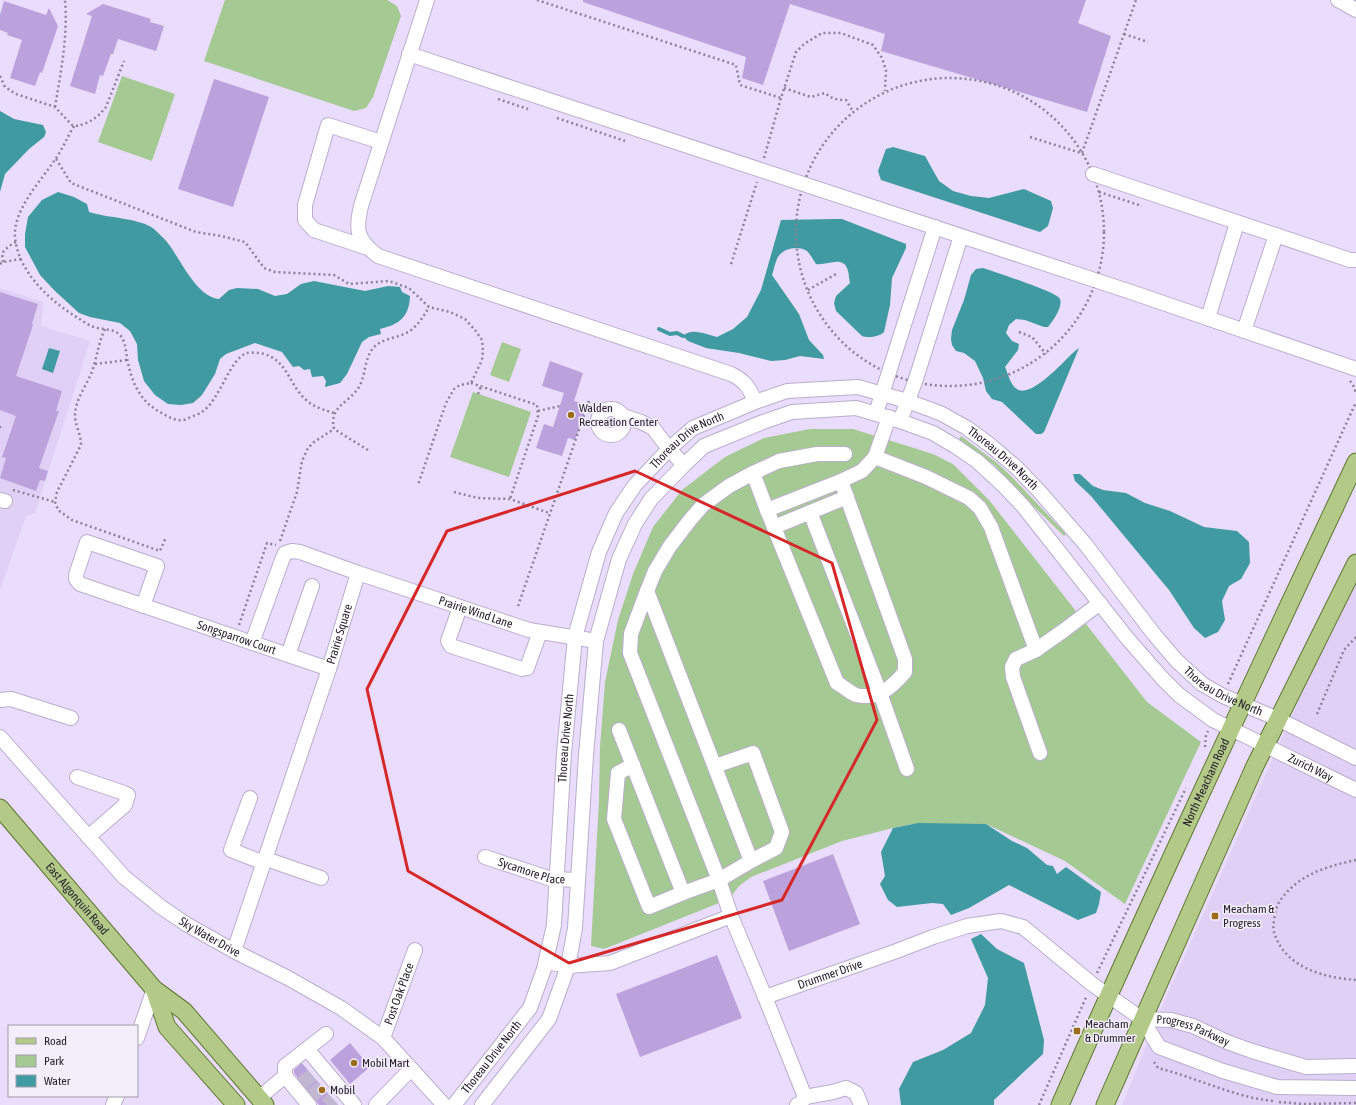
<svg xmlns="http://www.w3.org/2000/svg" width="1356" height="1105" font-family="'Asap Condensed',sans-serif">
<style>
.built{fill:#e0d0f6}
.green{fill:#a5c993}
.water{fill:#3f9aa2}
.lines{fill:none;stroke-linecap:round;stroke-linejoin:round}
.stream{stroke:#3f9aa2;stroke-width:4}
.building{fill:#bca2dd}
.minor-tunnel{stroke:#c2b7d3;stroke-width:14;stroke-dasharray:14 7;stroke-linecap:butt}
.minor-casing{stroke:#bbaecc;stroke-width:16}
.major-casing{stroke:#617834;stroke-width:19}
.path{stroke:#8b8298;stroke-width:2.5;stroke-dasharray:2 3;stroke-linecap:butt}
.minor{stroke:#fff;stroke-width:14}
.major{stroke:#b2c988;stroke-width:17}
.marked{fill:none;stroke:#d62828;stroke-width:3;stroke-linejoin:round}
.poi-dot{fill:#9a6c1c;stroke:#f3eefa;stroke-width:1.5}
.labels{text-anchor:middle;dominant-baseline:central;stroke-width:3;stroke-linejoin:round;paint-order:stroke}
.poi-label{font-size:12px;fill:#28232e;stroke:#f3eefa;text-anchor:start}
.street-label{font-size:12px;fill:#28232e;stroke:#f3eefa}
</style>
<rect width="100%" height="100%" fill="#e9dcfc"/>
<g class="built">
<path d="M0,288L43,302L41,326L90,341L35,513L26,516L0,590Z"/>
<path d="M1356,571V1105H1122L1162,1007Z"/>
</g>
<g class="green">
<path d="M225,0H387L397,6L401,16L373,97L366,108L354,111L204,61Z"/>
<path d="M122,76L175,94L152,161L98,142Z"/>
<path d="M502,342L521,349L509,382L490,375Z"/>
<path d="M473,392L531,412L509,477L450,457Z"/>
<path d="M810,429H853L933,454L953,464L989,500L1147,702L1201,742L1125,904L1065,861L986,824H912L893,828L842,841L751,877L739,886L729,899L604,949L591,946L599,800L600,747L605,682L618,620L633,574L653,527L682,490L725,457L764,438Z"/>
<path d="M961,436L997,463L1011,476L1066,534L1064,536L1020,493L994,465L959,439Z"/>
</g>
<g class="water">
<path d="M0,111L14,119L43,125L46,132L44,137L29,149L5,174L0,192Z"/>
<path d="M893,147L925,156L939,181L953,191L971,196L989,198L1024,189L1051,201L1053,208L1048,226L1040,232L881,180L878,171L886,149Z"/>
<path d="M58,192L74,197L87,204L89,212C107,218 140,218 154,229C158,233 163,237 167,242C180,258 196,297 219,299L229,290L237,288L258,289L275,296L287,294L301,284L314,281L365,291L388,286L400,287L402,292L410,296C409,317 400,324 380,329L381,334L369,337L362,342L347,374L340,383L325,387L326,381L323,376L312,377L310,369L304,370L299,366L293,367L282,352L255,343L226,354L220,359L215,374L202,395L193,403L181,405L168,404L155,395L144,381L138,360L137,344L130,331L120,323L90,317L79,313L55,291L40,275L25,247V234L28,217L42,200Z"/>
<path d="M834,219H842L906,244V248L892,278L890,305L884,332C879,337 868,338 862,336L836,311L834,303L836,296L850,283C849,279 849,275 848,271C844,254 827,266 816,264C813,260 811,255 807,251C799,245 783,248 778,257C775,262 774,270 772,275L799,314L809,340L823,355L824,359L800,356L785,360L771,361L739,353L706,348L688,341L683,336C692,327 707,335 717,337L733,329L747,317L761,290L781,220Z"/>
<path d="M983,268C994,272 1058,292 1060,299C1063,307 1053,321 1048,327H1044L1025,320L1016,319L1009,325L1006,333L1012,341L1019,344L1018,350L1005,367C1008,373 1010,385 1017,389C1031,399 1065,360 1075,351L1079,348L1044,432L1041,434H1036L1002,402L992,399L986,391L983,378L975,361L964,353L956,351L952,345L951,339L952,330L964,300L971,275L976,269Z"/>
<path d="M49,348L60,351L53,373L42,369Z"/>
<path d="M1073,474H1080L1093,486L1103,490L1126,493L1145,503L1170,511L1204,527L1237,531L1249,542L1250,563L1241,579L1229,586L1222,601L1225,620L1218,632L1205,638L1194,628L1169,590L1091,496L1075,481Z"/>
<path d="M918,823L986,824L1012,841L1027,848L1047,865L1053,866L1057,874L1066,867L1101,892L1099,904L1096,913L1078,920L1009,885L969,908L951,915L943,904L932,903L897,907L888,900L880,884L885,876L881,852L893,828Z"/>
<path d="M981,934L997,949L1024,963L1044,1040L1043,1054L994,1100V1105H901L899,1089L913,1062L943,1050L971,1033L985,1005L988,978L971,939Z"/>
</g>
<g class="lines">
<path class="stream" d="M659,329L670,334L677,333L683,336"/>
</g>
<g class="building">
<path d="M583,0H1086L1078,23L1111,36L1087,112L881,51L885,34L790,4L763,85L742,78L746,57L583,2Z"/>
<path d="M4,1L46,15L49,8L58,26L42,73L40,72L35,86L10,78L22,40L7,35L8,33L0,30V15Z"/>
<path d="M103,4L151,19L150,22L164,26L156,51L118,39L113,54H111L103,76L100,75L95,94L70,86L92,16L86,14Z"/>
<path d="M214,79L269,97L233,207L178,189Z"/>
<path d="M0,292L38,304L32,324L33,325L16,376L62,391L56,411H59L39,468L48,471L45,481L40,480L36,491L0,478L6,458L2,457L16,416L0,410Z"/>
<path d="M550,361L583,373L574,401L587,405L575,440L568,438L562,456L536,448L544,424L553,427L564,393L542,386Z"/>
<path d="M833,854L860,924L789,951L763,881Z"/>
<path d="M717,955L742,1018L640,1057L616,994Z"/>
<path d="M350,1043L370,1067L350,1084L330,1060Z"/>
<path d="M302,1063L312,1075L338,1105H319L294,1073V1070Z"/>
</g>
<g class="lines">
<g class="minor-tunnel">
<path d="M301,1084L312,1075"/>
<path d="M311,1096L322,1087"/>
<path d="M327,1105L333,1099"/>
</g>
<defs>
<g id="minor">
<path d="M427,0L361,206C355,231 357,240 378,256L731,374C744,380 750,388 755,402"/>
<path d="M1338,0L1356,10"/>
<path d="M409,54L1131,292L1356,369"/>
<path d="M1093,174L1350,260H1356"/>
<path d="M368,248L314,230L305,220V205L328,125L381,142"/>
<path d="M1208,318L1237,223"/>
<path d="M1244,331L1276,235"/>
<circle cx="611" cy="422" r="13"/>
<path d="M876,413L935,227"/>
<path d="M623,416L641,422L653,428L669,449L684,465"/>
<path d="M900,421L915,382L961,236"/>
<path d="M845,454H817L779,461L753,473L767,510L841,481L862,471L875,457L889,417"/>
<path d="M875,457L926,477L969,498L980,508L991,527L1036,650L1016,659L1012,667L1013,677L1040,753"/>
<path d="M0,500L5,501"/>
<path d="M767,510L837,683C843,686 850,693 856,695C879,700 892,687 905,672V659L841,481"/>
<path d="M810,512L880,693L907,769"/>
<path d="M774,527L847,497"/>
<path id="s1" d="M143,606L157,566L87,542L76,575V579L80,584L329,669"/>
<path d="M460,607L448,641L451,646L522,669L527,668L540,632"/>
<path id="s2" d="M252,643L282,560L285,553L292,551L300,552L358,573L529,630L596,641"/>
<path d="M1036,650L1063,631L1100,603"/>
<path d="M288,655L312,586"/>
<path d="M0,700L11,699L71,718"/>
<path d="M619,730L683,893"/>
<path id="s3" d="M0,737L124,877L161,907L186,924L234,951L288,978L341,1008L383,1038L444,1105"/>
<path d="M633,765L618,773L614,819L649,907L683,893L719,880L751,861L647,591"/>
<path d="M715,766L753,753L782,832L776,848L751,861"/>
<path d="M77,777L124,793L128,795L125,805L88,837"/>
<path d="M250,798L231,850L264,863"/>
<path id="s4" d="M485,857L551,879L578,880"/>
<path d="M266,859L321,878"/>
<path d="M731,916L719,880L630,653L631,634L647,591L655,571L670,546L690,520L703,505L729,486L753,473"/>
<path id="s5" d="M234,951L329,669L358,573"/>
<path id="s6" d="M546,962L568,966L610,963L731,916L765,997L894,952L933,937L967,926L1001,921L1023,927L1092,984L1142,1019L1159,1047L1223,1071L1277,1087L1356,1088"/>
<path d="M765,997L805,1097L801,1103L797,1105"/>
<path id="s7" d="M1142,1019L1171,1020L1193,1026L1227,1042L1252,1051L1306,1067L1356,1066"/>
<path d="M137,1038L154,989"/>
<path id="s8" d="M383,1038L415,950"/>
<path d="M307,1049L354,1105"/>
<path d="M285,1076L309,1105"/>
<path d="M805,1097L833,1092L846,1088L856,1093L861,1105"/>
<path d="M259,1098L285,1076V1066L326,1034"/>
<path d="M113,1105L117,1096"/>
<path d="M376,1105L411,1069"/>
<path id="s9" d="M454,1105L530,1008L544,969L554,925L564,753L575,637L599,552L616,513L635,485L669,449L693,428L755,402L787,391L858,387L907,401L932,410L942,414L967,428L990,445L1017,468L1039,491L1086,545L1153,633L1176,660L1202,684L1223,696L1278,719L1356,758"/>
<path id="s10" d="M482,1105L549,1019L568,966L575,928L586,755L596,641L619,559L635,524L651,499L684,465L704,446L763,422L792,412L856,408L900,421L933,433L955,446L977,461L1002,484L1023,506L1127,638L1162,678L1179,695L1213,720L1356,790"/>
</g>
<g id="major">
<path id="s11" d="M0,808L154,989L184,1011L265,1105"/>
<path d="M154,989L167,1027L236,1105"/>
<path id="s12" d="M1060,1105C1155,889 1256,675 1356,462"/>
<path d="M1105,1105L1254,768L1356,563"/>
</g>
</defs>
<use href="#minor" class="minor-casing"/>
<use href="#major" class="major-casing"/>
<g class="path">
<path d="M537,0L736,65L740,85L781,98L796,52L804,44L822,33H841L873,45L882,58L886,70L885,91"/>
<path d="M1124,34L1148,42"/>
<path d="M0,76L5,87L16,94L55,107L72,125L78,126L89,122L98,116L106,107L124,61"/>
<circle cx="950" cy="232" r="154"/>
<path d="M784,88L811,97L825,93C832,99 837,100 846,100L852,110"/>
<path d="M498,99L528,109"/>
<path d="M55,107C61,71 68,36 65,0"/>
<path d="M557,118L625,141"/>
<path d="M74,126C67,138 62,150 54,161C40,182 13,210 15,237C18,272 50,301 78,318C83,321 88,325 94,327C102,330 113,328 120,335C125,341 126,350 127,358C131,380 139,401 160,412C167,416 174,421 183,420C185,420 188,418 191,417C195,415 199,414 202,412C220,400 230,358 247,353C250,352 256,353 260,353C287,358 288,383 305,399C313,407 324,410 334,413"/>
<path d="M1030,137L1081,153"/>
<path d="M1082,153L1136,0"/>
<path d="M764,158L781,98"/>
<path d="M56,159L71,183L196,232L221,236L245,242L264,268L275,272L334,275L349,284L389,281L409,288L429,307L450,312L465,319L475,330L482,340L483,350L482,360L471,383L460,385L454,389L446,403L418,485"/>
<path d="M1099,192L1142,206"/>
<path d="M3,262L2,253L9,246L16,242"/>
<path d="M0,264L3,262L21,259"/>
<path d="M731,264L757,182"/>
<path d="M808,290L836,274"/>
<path d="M105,329C99,341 98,352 94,365C90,382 74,399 75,417C76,427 81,435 81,445L57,492L55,502L58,510L72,520L160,551L166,537"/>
<path d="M1019,332L1032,337L1046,354"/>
<path d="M95,364L127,360"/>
<path d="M1350,381L1353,385L1356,393"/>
<path d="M471,383L537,405L538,416L510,499"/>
<path d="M478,394L481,386"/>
<path d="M538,411L560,406"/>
<path d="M0,426V431"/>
<path d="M368,450L334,429C329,406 348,404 359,387C366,375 364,358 374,347C383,338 399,338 410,331C418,325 424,316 429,307"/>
<path d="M13,490L55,502"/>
<path d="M454,492L478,498L510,499L549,513"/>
<path d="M280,541L297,492L302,461L308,448L314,442L334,429"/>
<path d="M518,606L589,401"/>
<path d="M239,625L267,543L276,545"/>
<path d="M1228,684L1356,402"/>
<path d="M1317,714L1344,650L1356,637"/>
<path d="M1205,747L1206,735L1208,731"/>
<path d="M1356,860C1328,866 1300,874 1282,898C1276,905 1275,913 1274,921C1272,930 1275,936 1279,944C1294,970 1328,978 1356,980"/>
<path d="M1097,973L1186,788"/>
<path d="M1154,1062L1158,1068C1189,1076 1218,1089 1249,1097C1257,1099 1265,1100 1274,1101"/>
<path d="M1279,1102L1303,1104L1356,1103"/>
<path d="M1039,1105L1087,995"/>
</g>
<use href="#minor" class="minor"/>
<use href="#major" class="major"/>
</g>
<path class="marked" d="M635,471L832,563L877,720L782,900L569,963L408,871L367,689L447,531Z"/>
<g class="poi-dot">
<circle cx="571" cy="415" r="4"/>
<rect x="1211" y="912" width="8" height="8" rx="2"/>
<rect x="1073" y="1027" width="8" height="8" rx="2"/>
<circle cx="354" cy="1063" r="4"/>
<circle cx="322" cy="1090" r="4"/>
</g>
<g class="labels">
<g class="poi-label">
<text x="579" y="408">Walden<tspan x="579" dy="14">Recreation Center</tspan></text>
<text x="1223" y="909">Meacham &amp;<tspan x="1223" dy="14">Progress</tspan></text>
<text x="1085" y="1024">Meacham<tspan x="1085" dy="14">&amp; Drummer</tspan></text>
<text x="362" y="1063">Mobil Mart</text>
<text x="330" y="1090">Mobil</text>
</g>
<g class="street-label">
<text stroke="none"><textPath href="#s9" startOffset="733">Thoreau Drive North</textPath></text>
<text stroke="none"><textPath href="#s9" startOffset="1081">Thoreau Drive North</textPath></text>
<text stroke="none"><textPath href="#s2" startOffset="297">Prairie Wind Lane</textPath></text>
<text stroke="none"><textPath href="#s5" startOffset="334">Prairie Square</textPath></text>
<text stroke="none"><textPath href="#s1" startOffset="327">Songsparrow Court</textPath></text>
<text stroke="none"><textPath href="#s9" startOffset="1405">Thoreau Drive North</textPath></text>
<text stroke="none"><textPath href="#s9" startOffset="397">Thoreau Drive North</textPath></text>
<text stroke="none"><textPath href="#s10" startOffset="1472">Zurich Way</textPath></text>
<text stroke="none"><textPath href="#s12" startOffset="354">North Meacham Road</textPath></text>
<text stroke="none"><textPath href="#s4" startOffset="49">Sycamore Place</textPath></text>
<text stroke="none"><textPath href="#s11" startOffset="119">East Algonquin Road</textPath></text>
<text stroke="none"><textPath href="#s3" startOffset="292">Sky Water Drive</textPath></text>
<text stroke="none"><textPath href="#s6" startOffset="351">Drummer Drive</textPath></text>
<text stroke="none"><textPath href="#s8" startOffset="47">Post Oak Place</textPath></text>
<text stroke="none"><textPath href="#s7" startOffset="53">Progress Parkway</textPath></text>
<text stroke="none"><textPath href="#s9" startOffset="61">Thoreau Drive North</textPath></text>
</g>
</g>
<rect x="8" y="1025" width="130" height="72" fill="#f3eefa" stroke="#a29da8"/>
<rect x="16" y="1038" width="20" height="6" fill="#b2c988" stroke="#a29da8"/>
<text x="44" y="1045" font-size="12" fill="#28232e">Road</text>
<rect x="16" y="1055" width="20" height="12" fill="#a5c993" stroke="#a29da8"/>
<text x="44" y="1065" font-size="12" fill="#28232e">Park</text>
<rect x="16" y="1075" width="20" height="12" fill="#3f9aa2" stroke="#a29da8"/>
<text x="44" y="1085" font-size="12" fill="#28232e">Water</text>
</svg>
